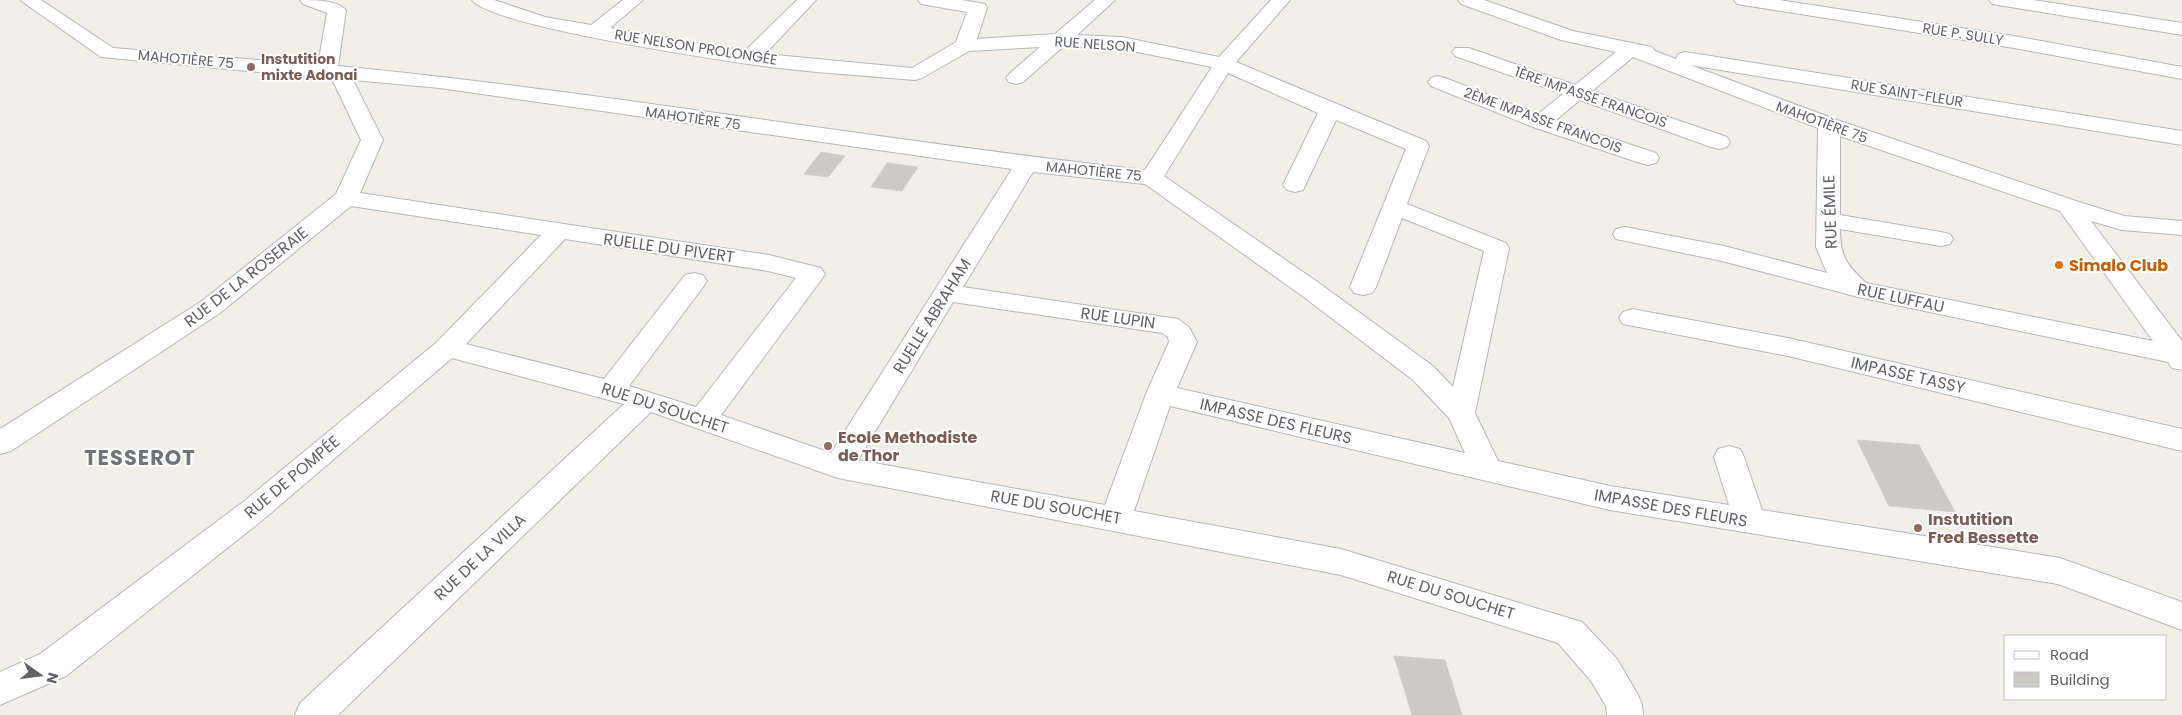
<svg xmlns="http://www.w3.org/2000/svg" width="2182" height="715" font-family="Poppins,sans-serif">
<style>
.building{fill:#cccac5;stroke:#d6d1c6}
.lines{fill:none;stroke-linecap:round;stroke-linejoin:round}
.minor-casing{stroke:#b5b8bc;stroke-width:2}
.minor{fill:#fff;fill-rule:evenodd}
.education-dot{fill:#8d6e63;stroke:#fff;stroke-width:2}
.food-dot{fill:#e8710a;stroke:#fff;stroke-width:2}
.labels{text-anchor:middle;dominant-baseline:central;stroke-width:4;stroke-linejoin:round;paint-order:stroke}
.far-street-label{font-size:14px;fill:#5f6368;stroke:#fff}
.far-education-label{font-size:14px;font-weight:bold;fill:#785e54;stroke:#fff;text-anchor:start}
.street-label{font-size:16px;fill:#5f6368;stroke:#fff}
.food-label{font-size:16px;font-weight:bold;fill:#c56008;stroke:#fff;text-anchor:start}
.education-label{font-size:16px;font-weight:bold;fill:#785e54;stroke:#fff;text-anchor:start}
.district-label{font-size:21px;font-weight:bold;letter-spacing:1px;fill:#70757a;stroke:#fff}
</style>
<rect width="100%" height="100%" fill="#f1efe8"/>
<g class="building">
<path d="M821,152L845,156L828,177L804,174Z"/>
<path d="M887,163L918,167L902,191L871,187Z"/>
<path d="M1857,440L1919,445L1955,512L1889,506Z"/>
<path d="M1394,656L1445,660L1462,715H1412Z"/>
</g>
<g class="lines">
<defs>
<g id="minor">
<path d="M20,0H41L113,48L318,65L327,13L303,4L300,0C314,0 337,0 346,10L338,66C607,92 875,140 1145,170L1212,67L1122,49L1064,46L1023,82L1016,84L1009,82L1006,78L1009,74L1040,47L969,51L922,78L915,80C860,75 803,72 748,64C707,58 489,25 472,0H494L545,17L591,25L623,0H643L610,28L745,51L797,0H816L765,54L912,68L956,42L967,12L927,5L921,4L918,0H962L985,4L987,8L977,39L1055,34L1095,0H1115L1077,35L1122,37L1219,57L1271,0H1290L1236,62L1426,141L1429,146L1407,204L1506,243L1509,248L1475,413L1498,461L1610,486L1729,505L1714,457L1718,449L1729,446L1740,449L1744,457L1762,510L2060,558L2182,602V630L2058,584L1610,510L1170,406L1134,511L1341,549L1582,622L1617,659L1637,693L1642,704L1643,715H1607L1606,706L1591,681L1558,643L1341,575L838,478L651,412L338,715H295L300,703L624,404L452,358L265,518L66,676L0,705V672L40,654L243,502L437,342L541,235L351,206L220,313L11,451L0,454V429L202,301L336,194L361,140L332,79L101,57ZM1228,73L1318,113L1283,185L1287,190L1295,192L1303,190L1336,120L1406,149L1350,287L1354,293L1363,295L1372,293L1376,287L1402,218L1484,251L1453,387L1433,366L1319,283L1164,176ZM353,80L440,88L1012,169L831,453L721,415L821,280L825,274L821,268L769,255L360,193L383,140ZM1033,172L1145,184L1301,295L1413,380L1449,418L1465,453L1177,388L1197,342L1189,327L1178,319L963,287ZM565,239L768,271L796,278L696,407L629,386L703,287L707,281L703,275L694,273L685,275L604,379L466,344ZM953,302L1162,333L1168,337L1169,342L1146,394L1105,505L858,460Z"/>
<path d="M1458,0H1484L1573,31L1652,47L1655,51L1676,59L1678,54L1685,52L2182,131V145L1690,65L1837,120L2076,201L2124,216L2182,221V235L2122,230L2091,221L2182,341V370L2172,368L2168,362L1858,297L1722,261L1616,239L1613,234L1616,229L1625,227L1724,246L1827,273L1816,247L1818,128L1633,57L1592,91L1727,137L1730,142L1727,147L1719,149L1711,147L1580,100L1556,120L1656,153L1659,158L1656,163L1648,165L1640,163L1533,127L1431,86L1428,82L1431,78L1438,76L1445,78L1538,114L1563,94L1455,56L1452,52L1455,48H1469L1575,85L1616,52L1561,40L1461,4ZM1840,136L2060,211L2153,341L1866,283C1847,265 1840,257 1840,229L1941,246L1950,244L1953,239L1950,234L1941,232L1840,215Z"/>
<path d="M1734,0H1779L2014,36L2182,67V79L2014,48L1743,5L1737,4Z"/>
<path d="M1989,0H2033L2182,23V35L1998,5L1992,4Z"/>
<path d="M1632,309L1788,338L2182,429V451L1788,356L1623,324L1619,318L1623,312Z"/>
</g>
</defs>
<use href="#minor" class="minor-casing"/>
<use href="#minor" class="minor"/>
</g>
<g class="education-dot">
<circle cx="251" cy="67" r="5"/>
<circle cx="828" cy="446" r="5"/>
<circle cx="1918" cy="528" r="5"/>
</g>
<circle class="food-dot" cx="2059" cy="265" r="5"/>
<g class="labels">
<g class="far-street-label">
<text transform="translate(1963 34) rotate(9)">RUE P. SULLY</text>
<text transform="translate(1095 44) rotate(4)">RUE NELSON</text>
<text transform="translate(696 47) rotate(9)">RUE NELSON PROLONGÉE</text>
<text transform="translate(186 59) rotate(5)">MAHOTIÈRE 75</text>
<text transform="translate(1907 93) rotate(9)">RUE SAINT-FLEUR</text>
<text transform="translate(1591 97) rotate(19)">1ÈRE IMPASSE FRANCOIS</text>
<text transform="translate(693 118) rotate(8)">MAHOTIÈRE 75</text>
<text transform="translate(1543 120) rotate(20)">2ÈME IMPASSE FRANCOIS</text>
<text transform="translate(1822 122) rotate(20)">MAHOTIÈRE 75</text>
<text transform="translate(1094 171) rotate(6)">MAHOTIÈRE 75</text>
</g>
<g class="far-education-label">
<text x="261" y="59">Instutition<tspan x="261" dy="16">mixte Adonai</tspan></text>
</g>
<g class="street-label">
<text transform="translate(1830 212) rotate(-92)">RUE ÉMILE</text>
<text transform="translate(669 248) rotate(8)">RUELLE DU PIVERT</text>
<text transform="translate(246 277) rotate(-38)">RUE DE LA ROSERAIE</text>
<text transform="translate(1901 298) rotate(12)">RUE LUFFAU</text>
<text transform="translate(932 316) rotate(-58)">RUELLE ABRAHAM</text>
<text transform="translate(1118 318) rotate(8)">RUE LUPIN</text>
<text transform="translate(1908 375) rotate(13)">IMPASSE TASSY</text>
<text transform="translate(665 408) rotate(18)">RUE DU SOUCHET</text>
<text transform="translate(1276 421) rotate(13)">IMPASSE DES FLEURS</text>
<text transform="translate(292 477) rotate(-40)">RUE DE POMPÉE</text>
<text transform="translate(1056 507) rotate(10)">RUE DU SOUCHET</text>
<text transform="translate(1671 508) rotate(10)">IMPASSE DES FLEURS</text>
<text transform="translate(480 557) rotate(-43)">RUE DE LA VILLA</text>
<text transform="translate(1451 595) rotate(17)">RUE DU SOUCHET</text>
</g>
<g class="food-label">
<text x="2069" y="265">Simalo Club</text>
</g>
<g class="education-label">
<text x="838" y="437">Ecole Methodiste<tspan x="838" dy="18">de Thor</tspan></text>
<text x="1928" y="519">Instutition<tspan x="1928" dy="18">Fred Bessette</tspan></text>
</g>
<g class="district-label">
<text x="140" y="457">TESSEROT</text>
</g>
</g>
<rect x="2004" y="635" width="162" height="65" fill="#ffffff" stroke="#bfc1c3"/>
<rect x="2014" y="651" width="25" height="8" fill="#ffffff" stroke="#bfc1c3"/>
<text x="2050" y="660" font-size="15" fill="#5f6368">Road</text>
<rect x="2014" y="672" width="25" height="15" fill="#cccac5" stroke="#bfc1c3"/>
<text x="2050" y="685" font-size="15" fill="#5f6368">Building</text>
<g transform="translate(40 675) rotate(104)" stroke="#ffffff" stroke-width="4" paint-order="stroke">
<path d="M0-4L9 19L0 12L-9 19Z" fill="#5f6368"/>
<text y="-8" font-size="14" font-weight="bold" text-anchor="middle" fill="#5f6368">N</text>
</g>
</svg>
